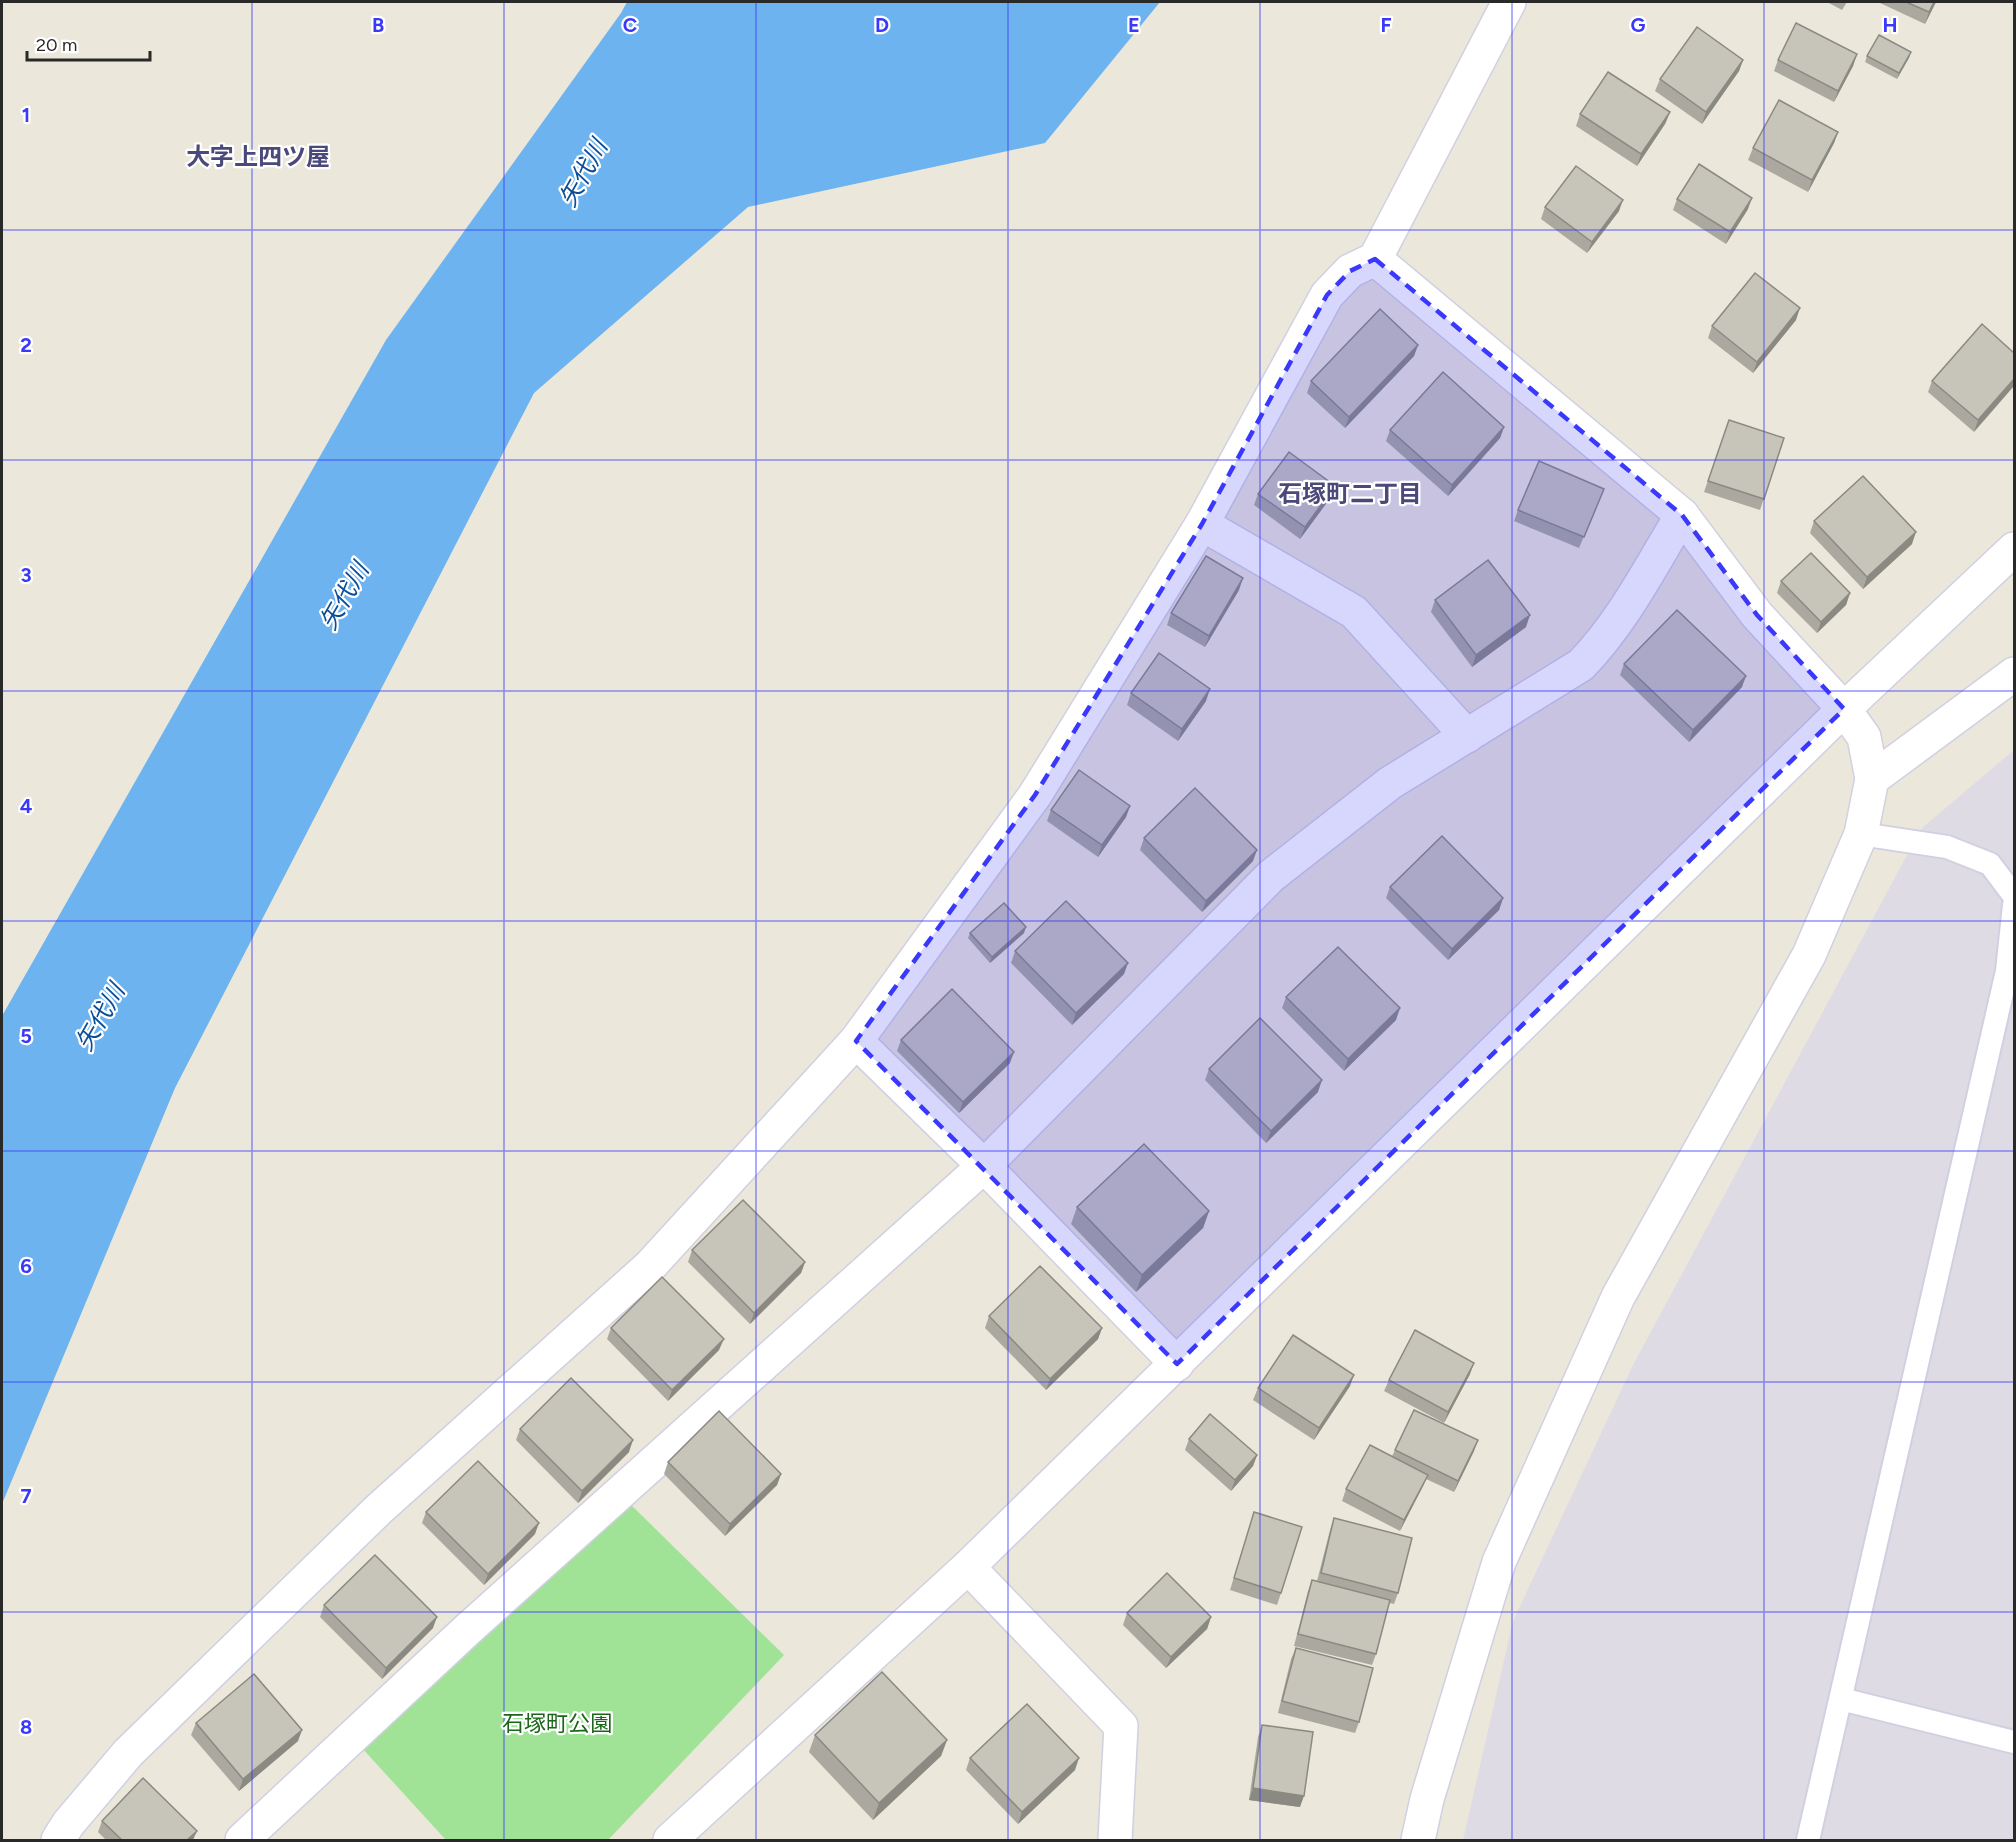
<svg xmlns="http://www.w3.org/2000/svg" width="2016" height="1842" font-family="Figtree,'Noto Sans JP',sans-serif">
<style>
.industrial{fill:#dfdbe4}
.green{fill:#a1e396}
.water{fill:#6cb3ef}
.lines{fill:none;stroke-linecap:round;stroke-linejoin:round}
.lane-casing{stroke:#d0d0e2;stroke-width:26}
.street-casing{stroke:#d0d0e2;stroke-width:36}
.secondary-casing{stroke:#d0d0e2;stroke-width:36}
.lane{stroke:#fff;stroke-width:22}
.street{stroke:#fff;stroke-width:33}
.secondary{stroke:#fff;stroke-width:33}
.wall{fill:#aba99f}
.shaded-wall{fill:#8b8a82}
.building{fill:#c7c5b9;stroke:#8b8a82;stroke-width:1.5}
.marked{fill:#3938fb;fill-opacity:0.2;stroke:#3938fb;stroke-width:4.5;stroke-dasharray:12 8;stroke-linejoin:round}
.grid{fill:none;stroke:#3938fb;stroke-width:1.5;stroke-opacity:0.55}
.labels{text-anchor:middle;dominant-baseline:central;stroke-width:4.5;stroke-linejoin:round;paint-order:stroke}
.park-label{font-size:22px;fill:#1a6619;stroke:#fff}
.neighbourhood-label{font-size:24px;font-weight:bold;fill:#4a497a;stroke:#fff}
.water-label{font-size:24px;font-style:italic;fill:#0c4e9a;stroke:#fff}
.grid-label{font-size:20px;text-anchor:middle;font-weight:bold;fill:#3938fb;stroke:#fff;stroke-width:4.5;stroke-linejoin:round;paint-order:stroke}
</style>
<rect width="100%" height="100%" fill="#ebe7da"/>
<path class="industrial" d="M2014,750V1840H1463L1513,1621L1633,1365L1921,829Z"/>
<path class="green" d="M624,1498L784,1655L608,1840H446L361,1747Z"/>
<path class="water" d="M627,2H1160L1045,143L748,207L534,393L175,1088L2,1504V1016L386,340L621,13Z"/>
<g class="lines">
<defs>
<g id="lane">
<path d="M1861,834L1947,847L1990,864L2014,896"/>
<path d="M1841,1699L2014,1742"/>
<path d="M1808,1840L2007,971L2014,905"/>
</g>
<g id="street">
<path d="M1375,259L1682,515L1757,615L1844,709"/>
<path d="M1202,524L1354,612L1467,736"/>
<path d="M1872,779L2014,674"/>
<path d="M856,1041L984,1166L1177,1364"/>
<path d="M968,1567L1121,1726L1115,1840"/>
<path d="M58,1840L68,1824L128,1753L379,1509L650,1266L856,1041L1035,795L1202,524L1327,295L1350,271L1375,259L1509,2"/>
<path d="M242,1840L467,1630L984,1166L1271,876L1390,783L1581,665C1623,622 1651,566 1682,515"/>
</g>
<g id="secondary">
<path d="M670,1840L968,1567L1844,709L2014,549"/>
<path d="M1418,1840L1427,1799L1499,1562L1618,1297L1809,955L1861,834L1872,779L1864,737L1844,709"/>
</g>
</defs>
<use href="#lane" class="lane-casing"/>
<use href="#street" class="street-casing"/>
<use href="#secondary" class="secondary-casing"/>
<use href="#lane" class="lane"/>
<use href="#street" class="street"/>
<use href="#secondary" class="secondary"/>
</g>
<g class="wall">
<path d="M1827,2H1847L1842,10Z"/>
<path d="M1881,2H1936L1925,24L1880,3Z"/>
<path d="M1911,52L1897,79L1865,62L1867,56Z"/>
<path d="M1857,54L1853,66L1834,102L1774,71L1778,60Z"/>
<path d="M1743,60L1739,71L1702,124L1655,91L1660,79Z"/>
<path d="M1670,112L1665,124L1637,166L1576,126L1580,114Z"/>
<path d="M1838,132L1834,143L1808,192L1748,160L1753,148Z"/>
<path d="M1677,199L1748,209L1726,244L1673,210Z"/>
<path d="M1545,207L1619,211L1587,253L1541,219Z"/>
<path d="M1796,320L1753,373L1708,338L1712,326Z"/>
<path d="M1418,345L1414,356L1345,428L1307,393L1311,381Z"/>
<path d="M2014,353L1974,432L1928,392L1932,381Z"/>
<path d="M1729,420L1784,438L1760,510L1704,492Z"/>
<path d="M1504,427L1500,438L1448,496L1386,441L1390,430Z"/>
<path d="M1335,486L1331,497L1300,539L1254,505L1258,494Z"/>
<path d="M1604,489L1579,548L1514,521L1518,510Z"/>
<path d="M1814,521L1912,544L1863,589L1810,533Z"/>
<path d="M1781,581L1850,593L1846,605L1817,633L1777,593Z"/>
<path d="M1239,590L1205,647L1167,625L1171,613Z"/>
<path d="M1435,600L1526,627L1472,667L1431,612Z"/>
<path d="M1624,664L1742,687L1689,742L1620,675Z"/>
<path d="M1131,693L1206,701L1178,741L1127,705Z"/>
<path d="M1130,806L1126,817L1098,857L1047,821L1051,810Z"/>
<path d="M1144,838L1253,861L1202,912L1140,850Z"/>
<path d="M1390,887L1503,898L1499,910L1448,960L1386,898Z"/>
<path d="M970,933H1024L990,963L968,938Z"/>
<path d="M1015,951L1124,974L1072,1025L1011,963Z"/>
<path d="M1286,997L1396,1020L1344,1071L1282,1008Z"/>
<path d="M901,1040L1010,1063L959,1113L897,1051Z"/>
<path d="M1209,1069L1318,1092L1266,1143L1205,1080Z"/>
<path d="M1077,1207L1209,1211L1203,1228L1136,1292L1071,1224Z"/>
<path d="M692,1250L805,1262L801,1273L750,1324L688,1262Z"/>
<path d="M989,1316L1102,1328L1098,1339L1046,1390L985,1328Z"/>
<path d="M611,1328L719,1350L668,1401L607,1339Z"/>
<path d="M1470,1374L1444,1423L1384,1391L1389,1380Z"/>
<path d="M1350,1386L1314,1440L1253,1400L1258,1388Z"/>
<path d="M520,1429L629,1452L578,1503L516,1440Z"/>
<path d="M1189,1439L1257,1455L1253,1466L1231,1491L1185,1450Z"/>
<path d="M1395,1450L1474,1451L1454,1492L1426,1479L1423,1486L1400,1531L1342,1501L1346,1489L1392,1456Z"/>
<path d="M668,1462L781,1474L777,1485L725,1536L664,1474Z"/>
<path d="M426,1512L535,1534L484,1585L422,1523Z"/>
<path d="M1254,1512L1281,1593L1277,1605L1230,1590Z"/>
<path d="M1334,1518L1398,1593L1394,1604L1389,1603L1376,1654L1372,1665L1294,1646L1308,1591L1312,1580L1317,1581L1330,1530Z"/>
<path d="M324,1605L433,1628L382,1679L320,1617Z"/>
<path d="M1127,1613L1211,1617L1207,1629L1166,1668L1123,1625Z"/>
<path d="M1296,1648L1359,1722L1355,1733L1278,1713L1291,1659Z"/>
<path d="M196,1723L298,1741L239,1791L191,1735Z"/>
<path d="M1262,1725L1300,1807L1249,1800L1258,1737Z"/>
<path d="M815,1735L947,1740L941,1756L873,1820L809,1752Z"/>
<path d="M970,1758L1075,1770L1018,1824L966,1770Z"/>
<path d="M102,1821L193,1840H106L98,1832Z"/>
</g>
<g class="shaded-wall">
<path d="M1934,2H1936L1925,24L1929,12Z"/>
<path d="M1911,52L1909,58L1897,79L1899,73Z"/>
<path d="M1857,54L1853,66L1834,102L1838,91Z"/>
<path d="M1743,60L1739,71L1702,124L1706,112Z"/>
<path d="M1670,112L1665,124L1637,166L1641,154Z"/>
<path d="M1838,132L1834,143L1808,192L1812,180Z"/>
<path d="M1752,198L1748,209L1726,244L1730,232Z"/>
<path d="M1623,200L1619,211L1587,253L1592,242Z"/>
<path d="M1800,308L1796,320L1753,373L1757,362Z"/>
<path d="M1418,345L1414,356L1345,428L1349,417Z"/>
<path d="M2014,379V386L1974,432L1978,420Z"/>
<path d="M1504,427L1500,438L1448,496L1452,485Z"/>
<path d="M1335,486L1331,497L1300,539L1305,527Z"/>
<path d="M1916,532L1912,544L1863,589L1867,577Z"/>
<path d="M1243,578L1239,590L1205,647L1209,636Z"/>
<path d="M1850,593L1846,605L1817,633L1821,622Z"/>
<path d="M1530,615L1526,627L1472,667L1476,655Z"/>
<path d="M1746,676L1742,687L1689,742L1693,730Z"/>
<path d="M1210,689L1206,701L1178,741L1182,729Z"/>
<path d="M1130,806L1126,817L1098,857L1102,845Z"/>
<path d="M1257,850L1253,861L1202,912L1206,901Z"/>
<path d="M1503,898L1499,910L1448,960L1452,949Z"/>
<path d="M1026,927L1024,933L990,963L992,957Z"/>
<path d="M1128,963L1124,974L1072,1025L1076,1013Z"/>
<path d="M1400,1008L1396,1020L1344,1071L1348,1059Z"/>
<path d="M1014,1052L1010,1063L959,1113L963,1102Z"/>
<path d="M1322,1080L1318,1092L1266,1143L1271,1131Z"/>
<path d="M1209,1211L1203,1228L1136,1292L1142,1275Z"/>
<path d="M805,1262L801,1273L750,1324L754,1313Z"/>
<path d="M1102,1328L1098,1339L1046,1390L1050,1379Z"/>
<path d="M724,1339L719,1350L668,1401L672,1390Z"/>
<path d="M1474,1363L1470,1374L1444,1423L1448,1412Z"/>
<path d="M1354,1375L1350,1386L1314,1440L1319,1428Z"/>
<path d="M633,1440L629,1452L578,1503L582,1491Z"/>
<path d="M1478,1440L1474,1451L1454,1492L1458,1481Z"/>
<path d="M1257,1455L1253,1466L1231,1491L1235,1480Z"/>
<path d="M781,1474L777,1485L725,1536L730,1524Z"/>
<path d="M1428,1475L1423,1486L1400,1531L1404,1520Z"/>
<path d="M539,1523L535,1534L484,1585L488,1574Z"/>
<path d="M437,1617L433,1628L382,1679L386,1668Z"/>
<path d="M1211,1617L1207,1629L1166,1668L1171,1657Z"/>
<path d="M302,1730L298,1741L239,1791L243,1779Z"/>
<path d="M947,1740L941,1756L873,1820L879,1803Z"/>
<path d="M1079,1758L1075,1770L1018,1824L1022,1812Z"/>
<path d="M1253,1788L1304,1796L1300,1807L1249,1800Z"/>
<path d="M197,1831L193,1840H187Z"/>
</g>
<g class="building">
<path d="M1906,2H1934L1929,12Z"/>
<path d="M1796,23L1857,54L1838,91L1778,60Z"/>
<path d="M1697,27L1743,60L1706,112L1660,79Z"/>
<path d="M1879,35L1911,52L1899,73L1867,56Z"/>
<path d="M1608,72L1670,112L1641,154L1580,114Z"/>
<path d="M1779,100L1838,132L1812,180L1753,148Z"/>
<path d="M1699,164L1752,198L1730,232L1677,199Z"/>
<path d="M1576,166L1623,200L1592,242L1545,207Z"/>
<path d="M1755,273L1800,308L1757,362L1712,326Z"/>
<path d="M1380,309L1418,345L1349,417L1311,381Z"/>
<path d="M1982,324L2014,353V379L1978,420L1932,381Z"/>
<path d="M1443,372L1504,427L1452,485L1390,430Z"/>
<path d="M1729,420L1784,438L1764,499L1708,481Z"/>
<path d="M1289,452L1335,486L1305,527L1258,494Z"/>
<path d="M1539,461L1604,489L1584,537L1518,510Z"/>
<path d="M1863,476L1916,532L1867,577L1814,521Z"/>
<path d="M1811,553L1850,593L1821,622L1781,581Z"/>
<path d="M1206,556L1243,578L1209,636L1171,613Z"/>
<path d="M1488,560L1530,615L1476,655L1435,600Z"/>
<path d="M1677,610L1746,676L1693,730L1624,664Z"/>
<path d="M1159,653L1210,689L1182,729L1131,693Z"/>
<path d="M1079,770L1130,806L1102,845L1051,810Z"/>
<path d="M1195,788L1257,850L1206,901L1144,838Z"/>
<path d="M1442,836L1503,898L1452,949L1390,887Z"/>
<path d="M1066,901L1128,963L1076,1013L1015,951Z"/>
<path d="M1004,903L1026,927L992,957L970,933Z"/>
<path d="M1338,947L1400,1008L1348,1059L1286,997Z"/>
<path d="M952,989L1014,1052L963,1102L901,1040Z"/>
<path d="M1260,1018L1322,1080L1271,1131L1209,1069Z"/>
<path d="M1144,1144L1209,1211L1142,1275L1077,1207Z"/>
<path d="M743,1200L805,1262L754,1313L692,1250Z"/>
<path d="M1040,1266L1102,1328L1050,1379L989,1316Z"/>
<path d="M662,1277L724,1339L672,1390L611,1328Z"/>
<path d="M1415,1330L1474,1363L1448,1412L1389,1380Z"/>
<path d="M1293,1335L1354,1375L1319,1428L1258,1388Z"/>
<path d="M571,1378L633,1440L582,1491L520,1429Z"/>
<path d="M1414,1410L1478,1440L1458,1481L1395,1450Z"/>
<path d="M719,1411L781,1474L730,1524L668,1462Z"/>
<path d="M1210,1414L1257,1455L1235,1480L1189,1439Z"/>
<path d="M1370,1445L1428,1475L1404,1520L1346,1489Z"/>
<path d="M478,1461L539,1523L488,1574L426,1512Z"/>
<path d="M1254,1512L1302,1527L1281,1593L1234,1578Z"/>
<path d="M1334,1518L1412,1538L1398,1593L1321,1573Z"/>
<path d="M375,1555L437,1617L386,1668L324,1605Z"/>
<path d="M1167,1573L1211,1617L1171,1657L1127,1613Z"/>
<path d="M1312,1580L1390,1600L1376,1654L1298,1634Z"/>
<path d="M1296,1648L1373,1668L1359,1722L1282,1701Z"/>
<path d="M882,1672L947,1740L879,1803L815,1735Z"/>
<path d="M254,1674L302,1730L243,1779L196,1723Z"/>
<path d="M1027,1704L1079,1758L1022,1812L970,1758Z"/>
<path d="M1262,1725L1313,1732L1304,1796L1253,1788Z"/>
<path d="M143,1778L197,1831L187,1840H122L102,1821Z"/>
</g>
<path class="marked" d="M1375,259L1682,515L1757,615L1844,709L1177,1364L856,1041L1035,795L1202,524L1327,295L1350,271Z"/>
<path class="grid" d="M252,2V1840M504,2V1840M756,2V1840M1008,2V1840M1260,2V1840M1512,2V1840M1764,2V1840M2,230H2014M2,460H2014M2,691H2014M2,921H2014M2,1151H2014M2,1382H2014M2,1612H2014"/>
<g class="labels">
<g class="park-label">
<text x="557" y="1723">石塚町公園</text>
</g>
<g class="neighbourhood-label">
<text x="258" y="156">大字上四ツ屋</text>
<text x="1350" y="493">石塚町二丁目</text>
</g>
<g class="water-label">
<text transform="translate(583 173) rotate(-61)">矢代川</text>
<text transform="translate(344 596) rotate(-60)">矢代川</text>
<text transform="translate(100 1017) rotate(-60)">矢代川</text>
</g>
</g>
<g class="grid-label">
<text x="378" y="32">B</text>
<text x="630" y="32">C</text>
<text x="882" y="32">D</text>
<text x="1134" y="32">E</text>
<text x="1386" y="32">F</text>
<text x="1638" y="32">G</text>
<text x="1890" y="32">H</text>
<text x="26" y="122">1</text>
<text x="26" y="352">2</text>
<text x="26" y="582">3</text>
<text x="26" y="813">4</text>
<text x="26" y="1043">5</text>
<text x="26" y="1273">6</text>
<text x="26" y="1503">7</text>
<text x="26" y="1734">8</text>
</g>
<rect width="2016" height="1842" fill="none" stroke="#292929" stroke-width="6"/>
<path d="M27 51v9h123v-9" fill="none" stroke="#292929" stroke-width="3"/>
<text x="36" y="51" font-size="18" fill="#292929" stroke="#ffffff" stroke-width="4.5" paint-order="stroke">20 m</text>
</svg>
